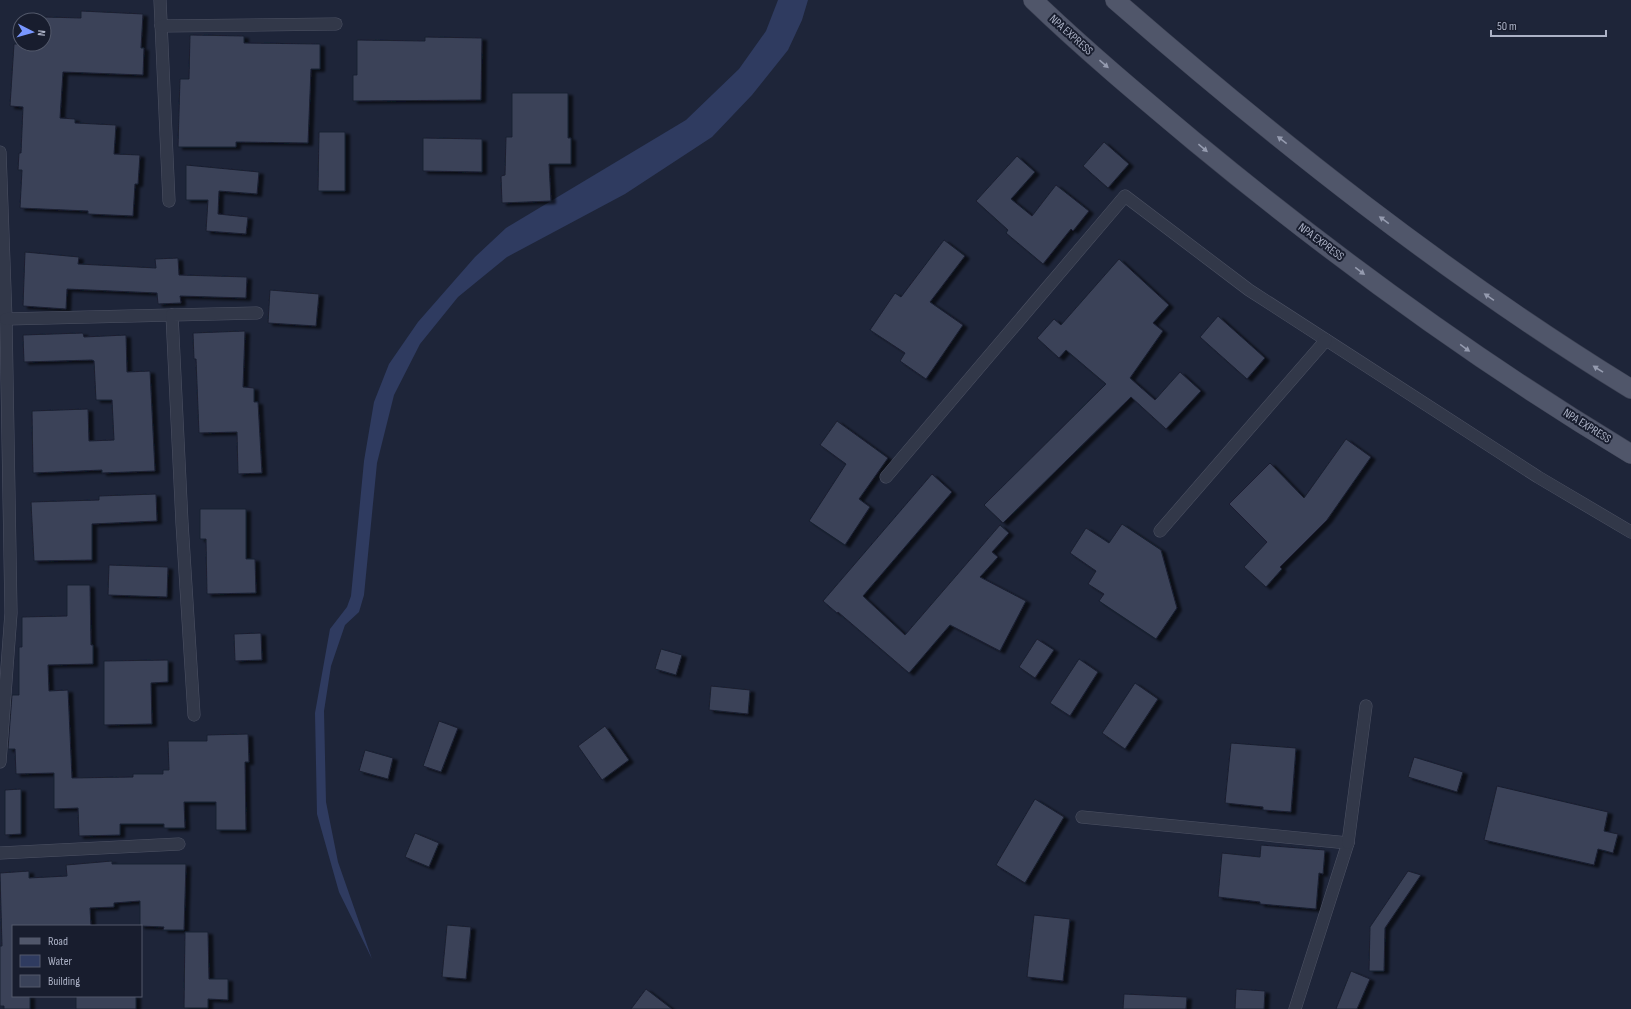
<svg xmlns="http://www.w3.org/2000/svg" width="1631" height="1009" font-family="'Sofia Sans Condensed',sans-serif">
<style>
.water{fill:#2f3b60}
.building{fill:#3a4259;stroke:#1a1f30;filter:url(#shadow)}
.lines{fill:none;stroke-linecap:round;stroke-linejoin:round}
.street-casing{stroke:#4d5264;stroke-width:13}
.primary-casing{stroke:#3c4153;stroke-width:20}
.street{stroke:#323849;stroke-width:12}
.primary{stroke:#50566a;stroke-width:19}
.oneway{fill:#959baf}
.labels{text-anchor:middle;dominant-baseline:central;stroke-width:4;stroke-linejoin:round;paint-order:stroke}
.street-label{font-size:12px;fill:#acb2c6;stroke:#181d2e}
</style>
<defs>
<filter id="shadow"><feDropShadow dx="4.5" dy="2.5" stdDeviation="1" flood-color="#0009"/></filter>
</defs>
<rect width="100%" height="100%" fill="#1e2539"/>
<path class="water" d="M778,0H808L802,20L788,50L752,95L712,137L625,194L507,257L458,297L420,344L394,395L377,463L364,595L359,612L345,625L331,666L324,711L326,802L338,862L372,959L339,892L317,814L315,713L330,629L347,607L351,596L364,461L374,402L389,364L418,322L475,257L506,228L686,120L739,69L766,31Z"/>
<g class="building">
<path d="M81,11L143,14L141,48H144L143,75L63,72L60,118L75,119V123L116,125L114,154L140,155L138,184H135L133,216L88,214V211L20,208L22,170H18L19,153H21L23,107L10,106L14,44H44V17L81,18Z"/>
<path d="M190,35L244,36V43L320,44V69H311L308,143L236,142V147H178L180,79H189Z"/>
<path d="M425,37L482,38L481,100L353,101V75H357V40L425,41Z"/>
<path d="M512,93H568V138H571V164H549L551,201L502,203L501,176L505,175L506,137H512Z"/>
<path d="M319,132H345V191H318Z"/>
<path d="M423,138L482,139V172L423,171Z"/>
<path d="M1104,142L1129,164L1108,188L1083,166Z"/>
<path d="M1017,156L1035,172L1011,199L1032,216L1056,185L1089,211L1073,231L1071,229L1043,264L1006,233L1008,230L976,201Z"/>
<path d="M186,165L259,172L257,194L219,191L218,214L248,217L246,234L206,231L208,200H186Z"/>
<path d="M944,240L965,256L930,302L963,325L926,379L900,361L905,353L870,330L895,293L901,297Z"/>
<path d="M25,252L79,257L78,264L156,268L155,259L178,258L179,275L247,277L246,298L180,296L181,303L158,304L157,293L67,289L66,309L23,306Z"/>
<path d="M1119,259L1169,305L1153,323L1163,331L1130,378L1155,400L1180,372L1201,391L1166,429L1131,397L1003,523L984,505L1106,384L1066,350L1059,358L1037,338L1054,319L1061,325Z"/>
<path d="M270,290L319,294L316,326L268,323Z"/>
<path d="M1218,316L1265,358L1247,379L1200,337Z"/>
<path d="M245,331L243,387L254,388V402H258L262,473L238,474L237,432L199,433L196,359H194L193,333Z"/>
<path d="M83,333L84,337L126,335L127,372L150,371L155,471L102,473V470L33,473L32,411L88,409L89,441L114,440L112,400H96L94,361L92,360L24,362L23,335Z"/>
<path d="M837,421L888,458L859,499L870,507L845,545L809,521L846,464L820,445Z"/>
<path d="M1346,439L1371,457L1327,520L1280,567L1282,569L1266,587L1244,567L1267,542L1229,504L1270,463L1304,498Z"/>
<path d="M932,474L952,492L863,596L905,635L1000,525L1009,533L992,552L998,557L980,577L1026,601L1000,651L950,625L909,673L838,612L837,613L823,601Z"/>
<path d="M156,494L157,521L92,524V560L34,561L31,502L99,500V496Z"/>
<path d="M200,509H246V559H255L256,593L207,594L206,539H200Z"/>
<path d="M1122,524L1161,550L1177,608L1156,639L1099,601L1104,594L1088,584L1096,571L1070,553L1086,528L1109,543Z"/>
<path d="M109,565L168,567L167,597L108,595Z"/>
<path d="M67,585H90L91,645H93V664L48,665L49,691L68,690L72,778L133,777V774H163V770H169L168,741H207V735L248,734L249,762H245L246,830H216V802H184L185,828H164V824H120V835L79,836L78,808L54,809V773L16,774L15,749H8L12,695H19V647H22V617L67,616Z"/>
<path d="M261,633L262,660L235,661L234,634Z"/>
<path d="M1037,639L1054,650L1035,678L1019,667Z"/>
<path d="M661,649L682,655L676,675L655,669Z"/>
<path d="M1079,659L1098,672L1070,716L1050,703Z"/>
<path d="M168,660V682L151,683L152,724L104,725V661Z"/>
<path d="M1135,683L1158,699L1125,749L1102,733Z"/>
<path d="M711,686L750,690L748,714L709,710Z"/>
<path d="M439,721L458,728L441,772L423,766Z"/>
<path d="M605,726L629,760L602,780L578,746Z"/>
<path d="M1231,743L1296,748L1291,812L1263,810V807L1225,803Z"/>
<path d="M365,750L393,758L388,779L359,771Z"/>
<path d="M1414,757L1463,772L1457,792L1408,777Z"/>
<path d="M1497,786L1608,812L1604,831L1618,834L1613,853L1598,849L1594,865L1484,840Z"/>
<path d="M21,789V834L5,835V790Z"/>
<path d="M1035,799L1064,817L1025,883L996,865Z"/>
<path d="M415,833L439,843L429,867L405,857Z"/>
<path d="M1261,845L1325,850L1323,874L1319,873L1316,909L1260,904V902L1218,897L1222,853L1260,857Z"/>
<path d="M112,861V864H186L184,930H163L164,927L140,926V901L114,903V907L90,908L91,926H13V996H30V1009H4V1006H0V946H2L0,873L29,871V878L67,876L66,865Z"/>
<path d="M1408,871L1421,875L1385,928L1384,971H1369L1370,927Z"/>
<path d="M1034,915L1070,919L1063,981L1027,977Z"/>
<path d="M447,925L471,927L466,979L442,977Z"/>
<path d="M185,932H208L209,979H228V1000L208,999V1008H184Z"/>
<path d="M1351,971L1370,979L1357,1009H1336Z"/>
<path d="M646,989L672,1009H631Z"/>
<path d="M1236,989L1265,991L1264,1009H1235Z"/>
<path d="M1124,994L1187,997L1186,1009H1123Z"/>
<rect x="76" y="996" width="60" height="13"/>
</g>
<g class="lines">
<defs>
<g id="street">
<path d="M160,0L169,201"/>
<path d="M161,26L336,24"/>
<path d="M0,152L6,319L11,613L0,762"/>
<path d="M6,319L172,315"/>
<path d="M886,477L1125,196L1249,290L1538,477L1631,532"/>
<path d="M1160,531L1326,340"/>
<path d="M194,715L182,523L172,315L257,313"/>
<path d="M1082,817L1348,843L1295,1009"/>
<path d="M1348,843L1366,706"/>
<path d="M0,853L179,844"/>
</g>
<g id="primary">
<path d="M1033,0C1085,50 1140,96 1195,142C1333,256 1478,362 1631,454"/>
<path d="M1115,0C1278,142 1447,276 1631,389"/>
</g>
</defs>
<use href="#street" class="street-casing"/>
<use href="#primary" class="primary-casing"/>
<use href="#street" class="street"/>
<use href="#primary" class="primary"/>
</g>
<defs><path id="oneway-solid" d="M-6-.8H1V-3.2L6.5 0L1 3.2V.8H-6Z"/></defs>
<g class="oneway">
<use href="#oneway-solid" transform="translate(1104 64) rotate(41)"/>
<use href="#oneway-solid" transform="translate(1282 140) rotate(-142)"/>
<use href="#oneway-solid" transform="translate(1203 148) rotate(40)"/>
<use href="#oneway-solid" transform="translate(1384 220) rotate(-144)"/>
<use href="#oneway-solid" transform="translate(1360 271) rotate(37)"/>
<use href="#oneway-solid" transform="translate(1489 297) rotate(-146)"/>
<use href="#oneway-solid" transform="translate(1465 348) rotate(36)"/>
<use href="#oneway-solid" transform="translate(1598 369) rotate(-148)"/>
</g>
<g class="labels">
<g class="street-label">
<text transform="translate(1071 35) rotate(42)">NPA EXPRESS</text>
<text transform="translate(1321 242) rotate(37)">NPA EXPRESS</text>
<text transform="translate(1587 426) rotate(32)">NPA EXPRESS</text>
</g>
</g>
<rect x="12" y="925" width="130" height="72" fill="#181d2e" stroke="#53596b"/>
<rect x="20" y="938" width="20" height="6" fill="#50566a" stroke="#53596b"/>
<text x="48" y="945" font-size="12" fill="#acb2c6">Road</text>
<rect x="20" y="955" width="20" height="12" fill="#2f3b60" stroke="#53596b"/>
<text x="48" y="965" font-size="12" fill="#acb2c6">Water</text>
<rect x="20" y="975" width="20" height="12" fill="#3a4259" stroke="#53596b"/>
<text x="48" y="985" font-size="12" fill="#acb2c6">Building</text>
<g transform="translate(32 32) rotate(96)"><circle r="19" fill="#181d2e" stroke="#53596b"/>
<path d="M0-3L7 15L0 10L-7 15Z" fill="#7997ff"/>
<text y="-6" font-size="11" font-weight="bold" text-anchor="middle" fill="#acb2c6">N</text>
</g>
<path d="M1491 30v6h115v-6" fill="none" stroke="#acb2c6" stroke-width="2"/>
<text x="1497" y="30" font-size="12" fill="#acb2c6" stroke="#181d2e" stroke-width="3" paint-order="stroke">50 m</text>
</svg>
